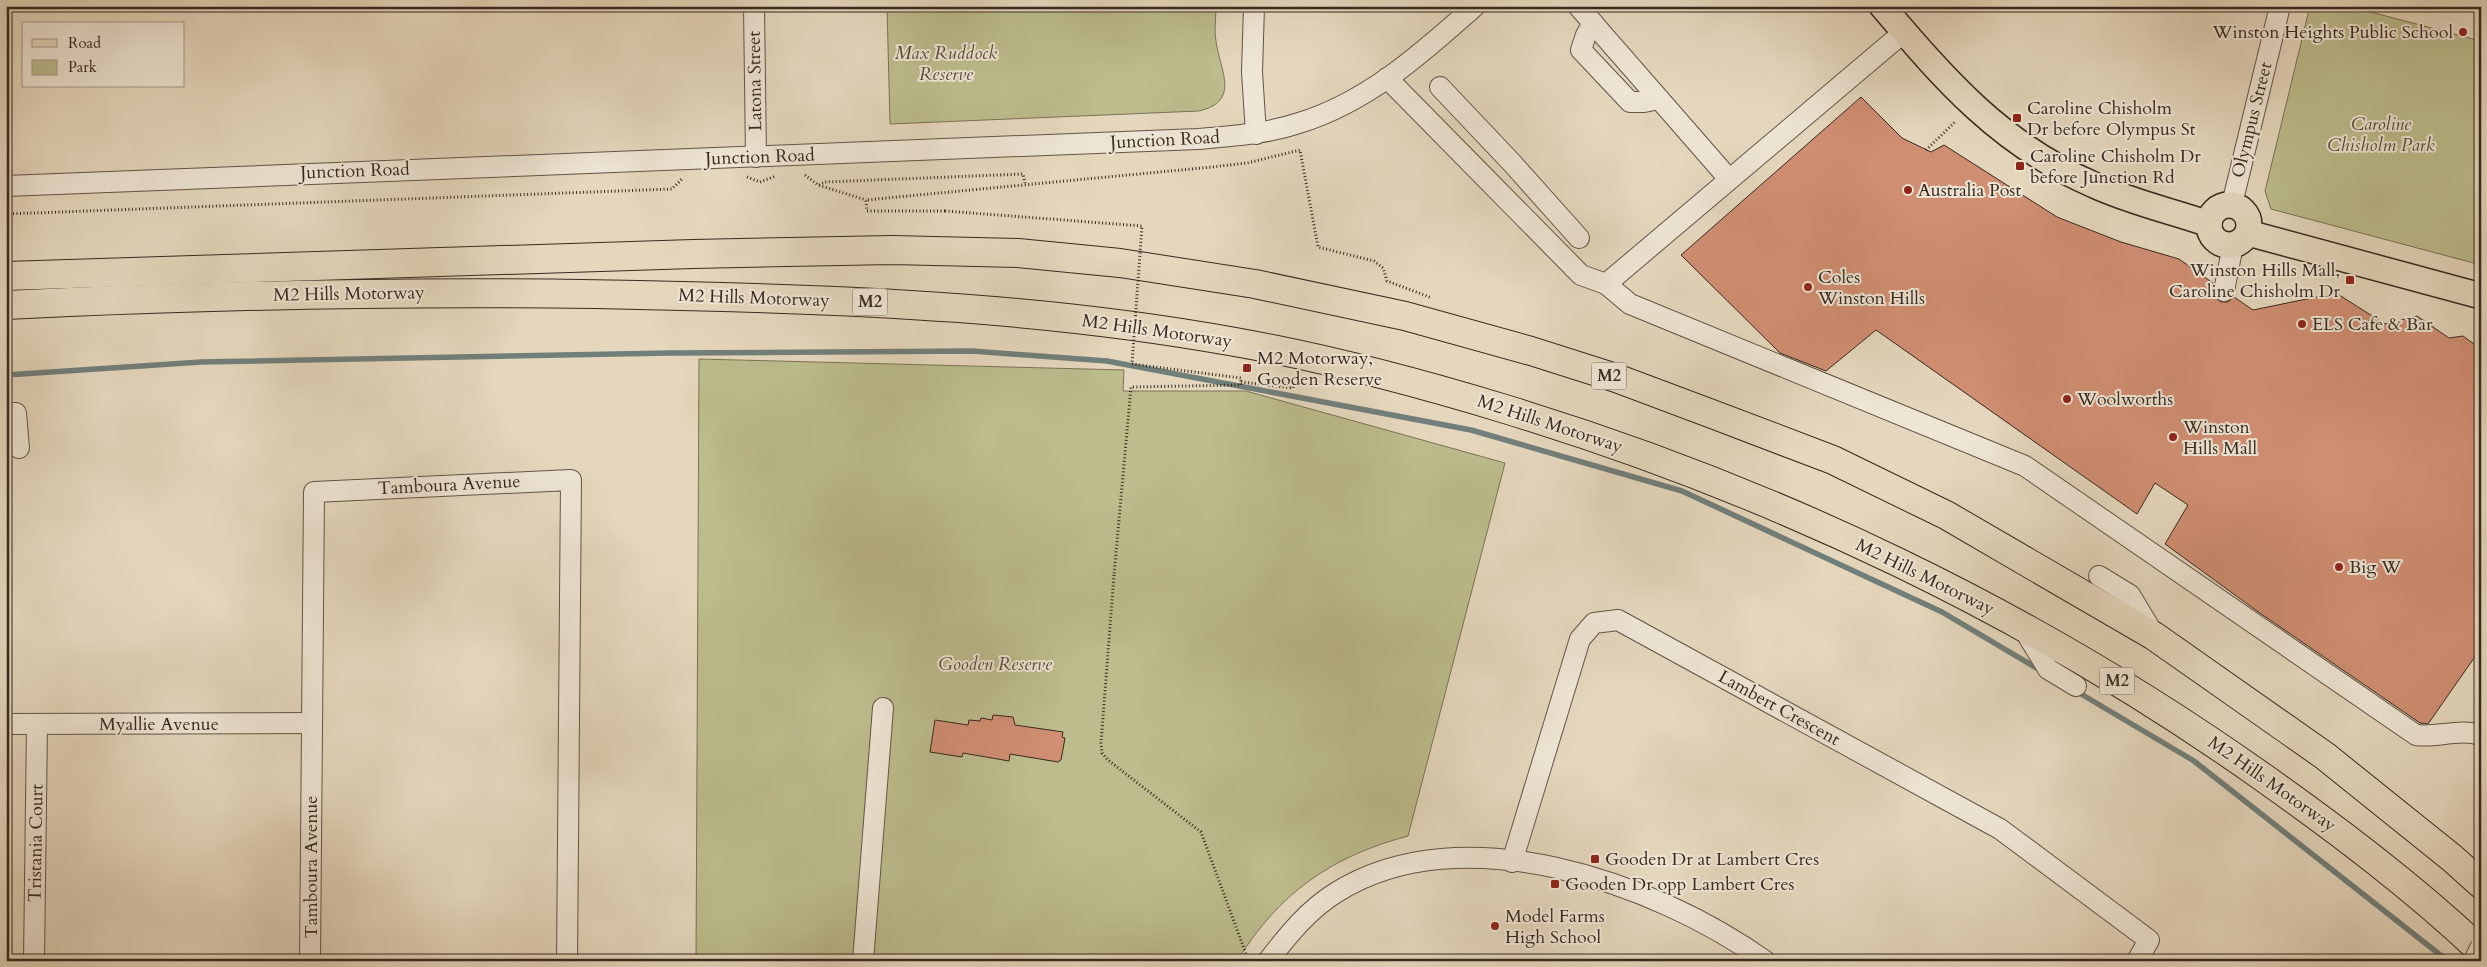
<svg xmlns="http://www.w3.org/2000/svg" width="2487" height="967" font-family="Cardo,serif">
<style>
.green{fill:#bcbc8c;stroke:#7a7256}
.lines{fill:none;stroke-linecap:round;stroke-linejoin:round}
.stream{stroke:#717f7b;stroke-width:5.5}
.building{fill:#d08e72;stroke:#372920}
.minor-casing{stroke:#625447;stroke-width:22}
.major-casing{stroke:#372920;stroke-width:28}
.highway-casing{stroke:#372920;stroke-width:30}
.path{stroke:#372920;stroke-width:3;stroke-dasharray:1 2.5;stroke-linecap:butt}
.minor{stroke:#eee5d4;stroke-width:20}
.major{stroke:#e5d7bd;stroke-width:25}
.highway{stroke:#e5d7bd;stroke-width:28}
.minor-bridge-casing{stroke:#625447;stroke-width:22;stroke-linecap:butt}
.path-bridge{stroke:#372920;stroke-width:3;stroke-dasharray:1 2.5;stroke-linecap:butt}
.minor-bridge{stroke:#eee5d4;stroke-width:20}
.poi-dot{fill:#8f2418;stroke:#eee5d4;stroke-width:2}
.labels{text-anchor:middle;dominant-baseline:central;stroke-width:4;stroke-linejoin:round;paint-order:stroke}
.shield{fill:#eee5d4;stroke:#6e6156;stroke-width:1}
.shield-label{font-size:16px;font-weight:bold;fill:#372920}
.poi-label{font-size:18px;fill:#372920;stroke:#eee5d4;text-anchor:start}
.park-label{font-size:18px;font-style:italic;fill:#584e3b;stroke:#eee5d4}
.street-label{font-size:18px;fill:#372920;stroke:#eee5d4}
</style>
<rect width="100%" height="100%" fill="#e5d7bd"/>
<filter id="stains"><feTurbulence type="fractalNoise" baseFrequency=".004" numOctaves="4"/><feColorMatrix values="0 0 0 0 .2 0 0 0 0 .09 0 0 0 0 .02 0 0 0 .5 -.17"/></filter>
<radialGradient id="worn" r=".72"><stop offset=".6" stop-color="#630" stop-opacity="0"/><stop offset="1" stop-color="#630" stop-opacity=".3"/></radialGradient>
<g class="green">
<path d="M887,6H1216C1216,18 1214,30 1216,41C1220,71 1241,101 1199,111L890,124Z"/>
<path d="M2310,6H2348L2481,41V265L2271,209L2265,191Z"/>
<path d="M699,359L1124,370L1123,391H1246L1505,463L1408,836C1332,856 1279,893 1237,961H696Z"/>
</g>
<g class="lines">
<g class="stream">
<path d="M6,375L201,362L670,353L972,351L1107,361L1471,430L1682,491L1942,612L2040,670"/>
<path d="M2076,691L2194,761L2448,961"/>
</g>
</g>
<g class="building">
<path d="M1861,97L1902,138L1931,152L1944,145L2057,217L2121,242L2179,259L2213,283V295L2221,302H2228L2234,297L2253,310L2336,293L2385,324L2417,316L2449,338L2463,336L2481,349V648L2428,724L2420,723L2257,611L2165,544L2188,505L2155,483L2137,514L1876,330L1826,371L1780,353L1681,255Z"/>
<path d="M993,715L1013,717L1015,725L1063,732L1062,737L1065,738L1061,760L1058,762L1010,754L1009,761L963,753L962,757L930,752L935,720L968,725L969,720L980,721L981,718L992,720Z"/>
</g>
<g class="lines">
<defs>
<g id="minor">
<path d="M754,6L756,157"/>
<path d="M1254,6L1252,72L1256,134"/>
<path d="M1578,6L1729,179"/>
<path d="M1593,23L1586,35L1581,50L1630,102H1644L1659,99"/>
<path d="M1387,78L1581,275L1606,284L1904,32"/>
<path d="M1440,87L1512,163L1579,238"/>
<path d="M6,186L1198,139C1233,136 1266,134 1299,123C1368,102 1422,53 1475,6"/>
<path d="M2232,204L2280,6"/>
<path d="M1606,284L1630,304L2025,466L2416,735C2438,738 2459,728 2481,735"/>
<path d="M2224,291L2233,245"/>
<path d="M6,413H16L19,448"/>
<path d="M2099,576L2130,595L2154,635"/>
<path d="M2023,628L2048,669L2076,686"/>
<path d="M6,724L312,723"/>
<path d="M1512,862L1580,639L1594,623L1618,620L2000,829L2149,940L2137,961"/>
<path d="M34,961L37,724"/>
<path d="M310,961L314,492L571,480L567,961"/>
<path d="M863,961L883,708"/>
<path d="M1268,961C1288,935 1309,909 1337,892C1462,814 1656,883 1765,961"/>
</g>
<g id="major">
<path d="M1882,6C1946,81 2001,145 2094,185C2131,202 2171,211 2209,224"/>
<circle cx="2229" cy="225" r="20"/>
<path d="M2248,233L2481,296"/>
</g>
<g id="highway">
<path d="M6,276L693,254L892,250L1018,253L1120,263L1255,284L1405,316L1531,351L1616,378L1712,414L1833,460L1946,515L2154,636L2325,756L2452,858L2481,884"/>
<path d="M6,305C231,294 456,290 681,296C867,300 1052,309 1235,342C1326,358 1416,382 1505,409C1775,491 2033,614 2264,778C2340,832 2413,887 2481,951"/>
</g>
</defs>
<use href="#minor" class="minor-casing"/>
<use href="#major" class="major-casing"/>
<use href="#highway" class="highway-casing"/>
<g class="path">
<path d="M1926,150L1955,122"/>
<path d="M805,175L818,185L866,200"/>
<path d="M747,177L760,182L776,176"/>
<path d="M819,185L825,182L1023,174L1025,183"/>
<path d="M945,211H867L866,200L1212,167L1247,163L1300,150L1318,247L1374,261L1383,268L1387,281L1432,298"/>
<path d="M6,214L672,189L683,178"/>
<path d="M1241,382L1293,388V377"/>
<path d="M1114,575L1101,743L1102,753L1108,760L1201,832L1246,954"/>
</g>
<use href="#minor" class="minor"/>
<use href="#major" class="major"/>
<use href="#highway" class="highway"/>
<defs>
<path id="minor-bridge" d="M2474,961L2481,946"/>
</defs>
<use href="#minor-bridge" class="minor-bridge-casing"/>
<path class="path-bridge" d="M945,211L1142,226L1132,364L1241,378V385L1131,387L1114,575"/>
<use href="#minor-bridge" class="minor-bridge"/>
</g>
<g class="poi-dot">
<circle cx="2463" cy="32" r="5"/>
<rect x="2012" y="113" width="10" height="10" rx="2.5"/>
<rect x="2015" y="161" width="10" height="10" rx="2.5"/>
<circle cx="1908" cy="190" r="5"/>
<rect x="2345" y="275" width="10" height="10" rx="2.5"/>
<circle cx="1808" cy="287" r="5"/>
<circle cx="2302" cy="324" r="5"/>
<rect x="1242" y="363" width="10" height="10" rx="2.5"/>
<circle cx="2067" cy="399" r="5"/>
<circle cx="2173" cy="437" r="5"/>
<circle cx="2339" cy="567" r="5"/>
<rect x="1590" y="854" width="10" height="10" rx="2.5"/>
<rect x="1550" y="879" width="10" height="10" rx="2.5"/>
<circle cx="1495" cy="926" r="5"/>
</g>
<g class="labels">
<g class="shield">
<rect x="852.5" y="288.5" width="35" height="27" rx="4"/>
<rect x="1591.5" y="362.5" width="35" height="27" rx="4"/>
<rect x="2099.5" y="667.5" width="35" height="27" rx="4"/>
</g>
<g class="shield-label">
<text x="870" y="302">M2</text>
<text x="1609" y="376">M2</text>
<text x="2117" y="681">M2</text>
</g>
<g class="poi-label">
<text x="2453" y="32" text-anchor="end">Winston Heights Public School</text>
<text x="2027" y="108">Caroline Chisholm<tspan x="2027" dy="21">Dr before Olympus St</tspan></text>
<text x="2030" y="156">Caroline Chisholm Dr<tspan x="2030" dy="21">before Junction Rd</tspan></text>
<text x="1918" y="190">Australia Post</text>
<text x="2340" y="270" text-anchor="end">Winston Hills Mall,<tspan x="2340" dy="21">Caroline Chisholm Dr</tspan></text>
<text x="1818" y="277">Coles<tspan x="1818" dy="21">Winston Hills</tspan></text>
<text x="2312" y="324">ELS Cafe &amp; Bar</text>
<text x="1257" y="358">M2 Motorway,<tspan x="1257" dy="21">Gooden Reserve</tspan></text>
<text x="2077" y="399">Woolworths</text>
<text x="2183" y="427">Winston<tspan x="2183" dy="21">Hills Mall</tspan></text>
<text x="2349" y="567">Big W</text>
<text x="1605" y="859">Gooden Dr at Lambert Cres</text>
<text x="1565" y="884">Gooden Dr opp Lambert Cres</text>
<text x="1505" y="916">Model Farms<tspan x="1505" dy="21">High School</tspan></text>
</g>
<g class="park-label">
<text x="946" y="53">Max Ruddock<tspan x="946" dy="21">Reserve</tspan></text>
<text x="2381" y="124">Caroline<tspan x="2381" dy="21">Chisholm Park</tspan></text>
<text x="995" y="664">Gooden Reserve</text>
</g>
<g class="street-label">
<text transform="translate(755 81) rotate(-91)">Latona Street</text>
<text transform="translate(2252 120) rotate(-76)">Olympus Street</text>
<text transform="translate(1165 140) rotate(-3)">Junction Road</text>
<text transform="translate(760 157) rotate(-2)">Junction Road</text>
<text transform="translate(355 171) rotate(-2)">Junction Road</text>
<text transform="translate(349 294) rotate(-1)">M2 Hills Motorway</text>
<text transform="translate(754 298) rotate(2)">M2 Hills Motorway</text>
<text transform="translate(1157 331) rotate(8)">M2 Hills Motorway</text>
<text transform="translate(1550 424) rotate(18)">M2 Hills Motorway</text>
<text transform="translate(449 485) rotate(-3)">Tamboura Avenue</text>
<text transform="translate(1925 577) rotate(26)">M2 Hills Motorway</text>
<text transform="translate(1779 708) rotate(29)">Lambert Crescent</text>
<text x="159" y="724">Myallie Avenue</text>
<text transform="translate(2272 784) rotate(35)">M2 Hills Motorway</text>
<text transform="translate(36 843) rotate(-89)">Tristania Court</text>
<text transform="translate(311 867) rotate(-90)">Tamboura Avenue</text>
</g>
</g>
<rect width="2487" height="967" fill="none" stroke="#e5d7bd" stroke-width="25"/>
<rect x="8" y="8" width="2472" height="952" fill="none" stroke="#372920" stroke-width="2.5"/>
<rect x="12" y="12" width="2462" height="942" fill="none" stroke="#372920"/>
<rect x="22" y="22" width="162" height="65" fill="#eee5d4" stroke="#a59a8c"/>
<rect x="32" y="39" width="25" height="8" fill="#e5d7bd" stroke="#a59a8c"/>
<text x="68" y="48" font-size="15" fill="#372920">Road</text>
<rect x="32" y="60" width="25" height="15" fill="#bcbc8c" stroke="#a59a8c"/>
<text x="68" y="72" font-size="15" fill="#372920">Park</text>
<rect width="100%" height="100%" filter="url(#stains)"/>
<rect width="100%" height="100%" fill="url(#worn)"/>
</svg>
